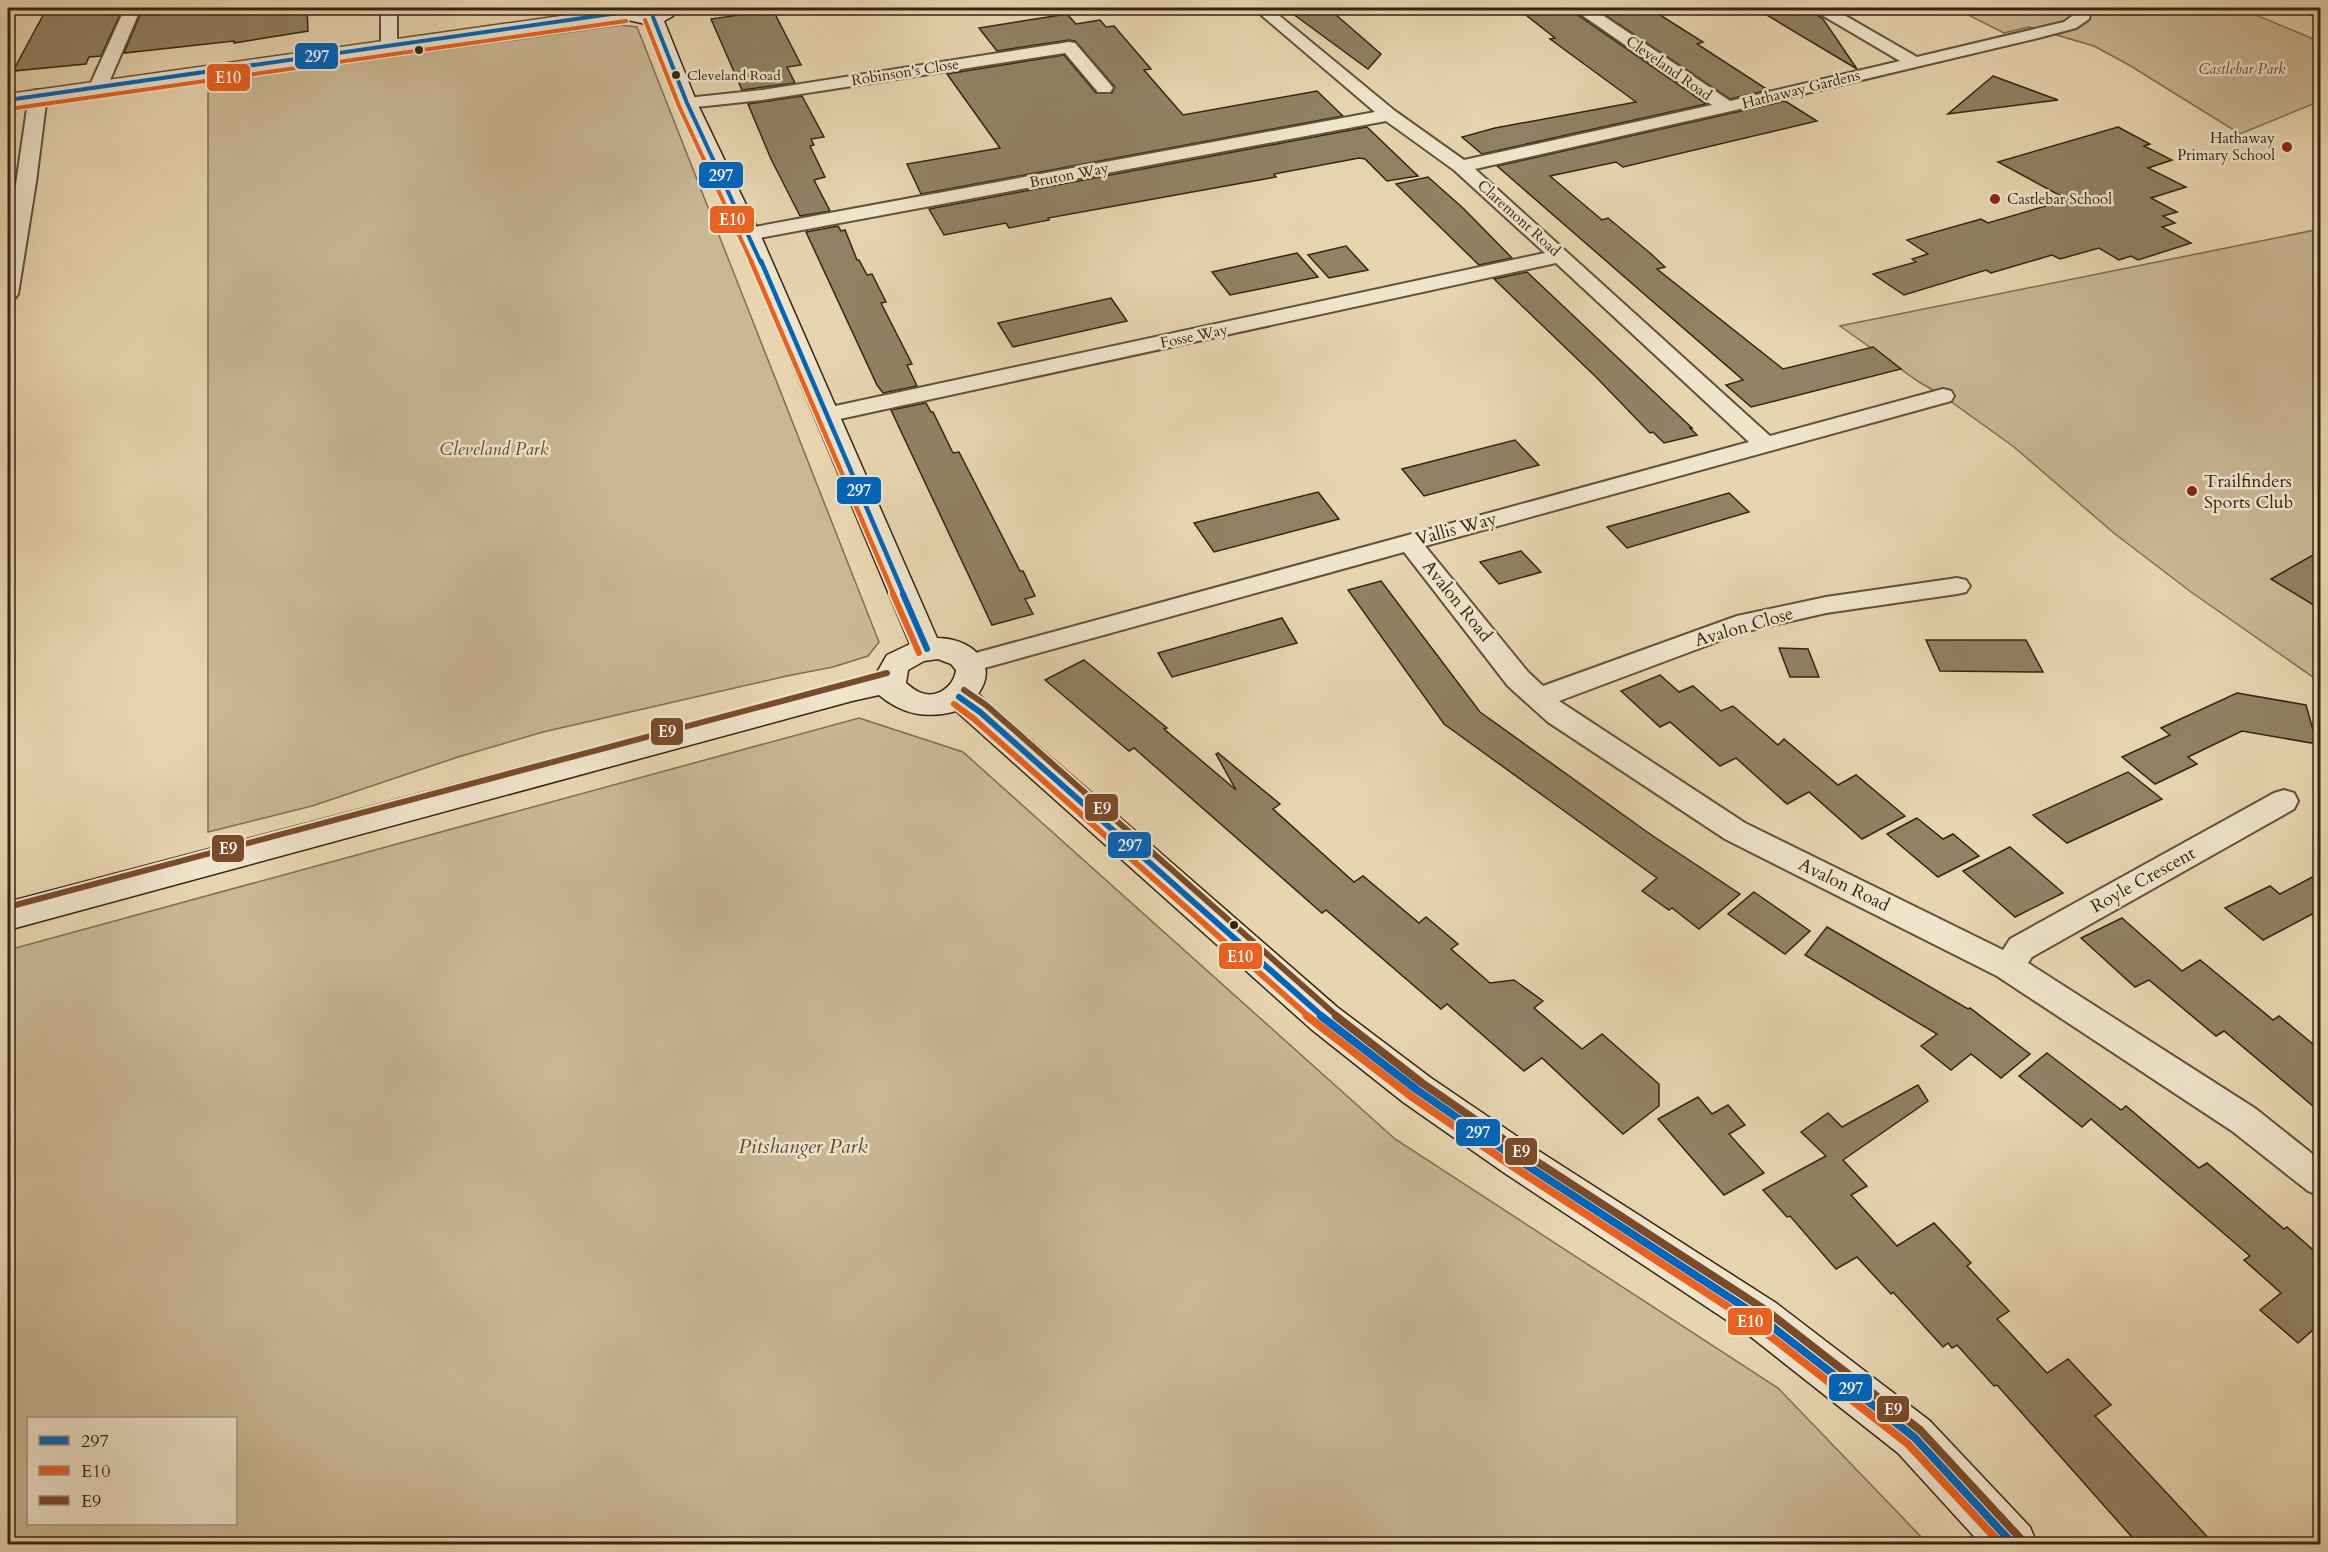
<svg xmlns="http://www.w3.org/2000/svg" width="2328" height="1552" font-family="Cardo,serif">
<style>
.green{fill:#c9b795;stroke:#7e6e54;stroke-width:1.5;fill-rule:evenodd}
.building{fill:#918165;stroke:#342513;stroke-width:1.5}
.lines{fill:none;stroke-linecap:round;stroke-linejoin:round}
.minor-casing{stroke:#61513a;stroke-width:4}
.tertiary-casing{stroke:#61513a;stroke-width:3}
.secondary-casing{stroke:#342513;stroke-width:3}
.minor{fill:#efe4cc;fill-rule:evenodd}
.tertiary{fill:#efe4cc;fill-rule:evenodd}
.secondary{fill:#efe4cc;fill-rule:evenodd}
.bus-1-far3-casing{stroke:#efe4cc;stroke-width:7}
.bus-1-far2-casing{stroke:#efe4cc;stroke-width:8}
.bus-1-far1-casing{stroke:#efe4cc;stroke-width:10}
.bus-1-casing{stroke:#efe4cc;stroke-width:12}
.bus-2-far3-casing{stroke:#efe4cc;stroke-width:7}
.bus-2-far2-casing{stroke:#efe4cc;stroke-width:8}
.bus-2-far1-casing{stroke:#efe4cc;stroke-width:10}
.bus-2-casing{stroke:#efe4cc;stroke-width:12}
.bus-3-far1-casing{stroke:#efe4cc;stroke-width:10}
.bus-3-casing{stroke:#efe4cc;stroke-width:12}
.bus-1-far3{stroke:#0065bd;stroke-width:4}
.bus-1-far2{stroke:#0065bd;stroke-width:4.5}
.bus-1-far1{stroke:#0065bd;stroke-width:6}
.bus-1{stroke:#0065bd;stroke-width:8}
.bus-2-far3{stroke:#e86221;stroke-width:4}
.bus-2-far2{stroke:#e86221;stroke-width:4.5}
.bus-2-far1{stroke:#e86221;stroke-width:6}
.bus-2{stroke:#e86221;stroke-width:8}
.bus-3-far1{stroke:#7a4b2a;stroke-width:6}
.bus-3{stroke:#7a4b2a;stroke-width:8}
.bus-dot{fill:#342513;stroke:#efe4cc;stroke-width:2}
.poi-dot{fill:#8f2418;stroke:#efe4cc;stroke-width:2}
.labels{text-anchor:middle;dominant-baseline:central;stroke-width:5;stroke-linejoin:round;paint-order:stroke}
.far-bus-label{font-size:14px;fill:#342513;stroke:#efe4cc;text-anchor:start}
.far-street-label{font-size:15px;fill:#342513;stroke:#efe4cc}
.far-park-label{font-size:15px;font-style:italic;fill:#594a34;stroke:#efe4cc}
.far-poi-label{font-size:15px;fill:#342513;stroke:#efe4cc;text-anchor:end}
.park-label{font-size:18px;font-style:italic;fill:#594a34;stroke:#efe4cc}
.poi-label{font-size:18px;fill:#342513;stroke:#efe4cc;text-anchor:start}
.street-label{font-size:18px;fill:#342513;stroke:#efe4cc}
.near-park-label{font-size:21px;font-style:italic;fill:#594a34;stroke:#efe4cc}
.line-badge{stroke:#efe4cc;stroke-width:2}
.badge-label{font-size:16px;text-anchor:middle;font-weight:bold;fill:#fff}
</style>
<rect width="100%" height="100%" fill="#e7d5b0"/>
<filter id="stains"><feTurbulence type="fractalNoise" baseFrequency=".00333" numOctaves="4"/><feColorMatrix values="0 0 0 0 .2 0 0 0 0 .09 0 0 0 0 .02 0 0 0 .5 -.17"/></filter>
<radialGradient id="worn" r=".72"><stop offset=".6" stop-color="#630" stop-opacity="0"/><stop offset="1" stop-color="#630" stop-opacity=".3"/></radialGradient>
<g class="green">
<path d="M1963,8H2239L2309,37L2320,44V101L2240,134L2129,65L2094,46L2029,27L2004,33L1956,9Z"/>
<path d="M621,25L637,27L879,642L868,656L833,667L787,676L543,732L458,757L312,806L208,832V83Z"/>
<path d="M2320,229V682L2191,592L2115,534L2014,447L1943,396L1919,382L1840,326Z"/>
<path d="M859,718L963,752L1395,1139L1778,1388L1928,1544H8V950ZM236,1418V1524H28V1418Z"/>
</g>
<g class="building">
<path d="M47,8H123L101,56L89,57L86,64L13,71Z"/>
<path d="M143,8H307L308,31L234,43V41L124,53Z"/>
<path d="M1285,8H1328L1381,54L1368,69Z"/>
<path d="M1517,8H1572L1575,13L1706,104L1482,154L1462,137L1495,128L1636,102L1550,39L1555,38Z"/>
<path d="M1595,8H1649L1703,42L1697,44L1768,90L1730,99Z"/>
<path d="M1755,8H1811L1814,13L1823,19L1857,69Z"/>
<path d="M773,10L801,65L787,67L795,83L742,90L711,19Z"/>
<path d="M1067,14L1076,24L1100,20L1106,27L1114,26L1151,69L1144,70L1183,115L1317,91L1343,116L921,194L907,164L1000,148L947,74L1064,55L1096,93H1112L1115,87L1075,41L1069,40L997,51L979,28Z"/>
<path d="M1993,76L2058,100L1948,114Z"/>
<path d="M802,96L824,137L811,139L814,145L810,146L825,177L814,180L830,211L800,216L771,159L748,104Z"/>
<path d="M1785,101L1817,121L1623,167L1616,162L1550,176L1602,220L1608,218L1650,253L1665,267L1657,269L1783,369L1873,347L1901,369L1751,407L1726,385L1743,380L1497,166Z"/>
<path d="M1367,127L1418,176L1387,181L1365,159L1359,158L1274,174L1276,177L1231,185L1048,218L1049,220L1009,228L1006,223L944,235L929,209Z"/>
<path d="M2118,127L2150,144L2144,146L2172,160L2148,168L2186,187L2151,198L2177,212L2163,216L2175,223L2162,227L2191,243L2138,260L2131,256L2119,260L2099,248L2060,259L2052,255L1991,273L1986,270L1904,295L1873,274L1916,262L1912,259L1928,254L1907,240L1981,219L1988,223L2056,203L2049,200L2061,196L1998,162Z"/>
<path d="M1428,177L1464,209L1512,258L1479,265L1396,184Z"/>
<path d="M838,226L841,231L845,230L857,260H859L867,275L872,274L886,302L881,303L912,364L907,365L917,386L883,393L877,385L806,232Z"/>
<path d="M1346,246L1368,270L1329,278L1308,255Z"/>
<path d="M1297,253L1318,277L1230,295L1212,272Z"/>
<path d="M1527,272L1692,428H1690L1697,435L1664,443L1653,432L1650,433L1596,377L1494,279Z"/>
<path d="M1111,298L1127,321L1013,347L998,323Z"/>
<path d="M926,403L931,412H933L953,453L959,452L1020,571H1023L1035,596L1025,599L1033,614L992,625L891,410Z"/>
<path d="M1515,440L1539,465L1424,496L1402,469Z"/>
<path d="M1318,492L1339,519L1214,552L1194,523Z"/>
<path d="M1729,493L1749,512L1627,548L1607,527Z"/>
<path d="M1521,551L1541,572L1499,584L1480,562Z"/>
<path d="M2320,551V609L2271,579Z"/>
<path d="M1381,581L1480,712L1650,834L1740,894L1699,929L1672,908L1669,910L1642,891L1657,878L1444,724L1348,590Z"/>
<path d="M1282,618L1297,643L1172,677L1158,653Z"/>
<path d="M1926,640H2026L2043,672L1940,671Z"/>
<path d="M1779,648L1808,649L1819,677H1790Z"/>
<path d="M1084,660L1167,728L1164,729L1236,790L1216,754L1218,753L1280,804L1273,809L1354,882L1363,876L1419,923L1426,917L1458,944L1451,949L1490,983L1514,980L1543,1001L1534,1008L1582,1049L1602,1034L1659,1084V1106L1623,1134L1542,1058L1524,1071L1447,1004L1441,1009L1326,910L1322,913L1134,748L1129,751L1045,680Z"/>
<path d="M1660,675L1679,692L1693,686L1721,711L1733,706L1778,745L1784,739L1838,785L1856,775L1905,816L1862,839L1809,792L1787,804L1736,758L1720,766L1670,722L1660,727L1621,691Z"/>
<path d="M2237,693L2306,705L2317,744L2242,731L2188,757L2197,764L2155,784L2122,757L2170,735L2161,728Z"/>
<path d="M2128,772L2162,799L2067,843L2033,815Z"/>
<path d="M1917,818L1943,839L1953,834L1979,856L1938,877L1887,834Z"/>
<path d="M2010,847L2063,893L2015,917L1963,871Z"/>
<path d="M2320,873V910L2263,940L2225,908L2270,886L2280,894Z"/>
<path d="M1754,892L1810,931L1785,954L1728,914Z"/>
<path d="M2122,918L2182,971L2200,960L2273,1020L2279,1016L2320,1050V1112L2224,1031L2216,1036L2149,980L2135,987L2081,938Z"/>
<path d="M1827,927L1968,1009L1970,1008L2030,1054L2001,1078L1971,1054L1951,1070L1921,1046L1937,1034L1805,955Z"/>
<path d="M2047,1053L2121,1110L2126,1106L2199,1168L2207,1163L2284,1229L2287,1227L2320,1256V1324L2298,1343L2260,1310L2281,1293L2244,1260L2250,1256L2091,1119L2082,1127L2019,1076Z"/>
<path d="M1918,1085L1928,1101L1843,1160L1867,1186L1851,1195L1897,1246L1934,1223L1971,1263L1967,1266L2009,1311L1997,1319L2047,1373L2068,1359L2111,1405L2095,1416L2215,1545H2139L1997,1385L1994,1386L1957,1345L1952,1348L1948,1343L1943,1347L1893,1292L1891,1294L1857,1257L1836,1269L1790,1216L1787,1217L1763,1190L1826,1156L1801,1132L1828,1113L1842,1127Z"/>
<path d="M1698,1097L1712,1114L1728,1105L1745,1125L1729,1134L1764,1173L1724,1195L1658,1119Z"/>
</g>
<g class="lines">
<defs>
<g id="minor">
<path d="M125,8H141L107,87L104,91H92L89,87Z"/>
<path d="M381,8H397V46L395,50L389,51L381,46Z"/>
<path d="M1253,8H1270L1395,111L1464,160L1712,105L1576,11L1574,8H1592L1730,101L1900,61L1815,11L1813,8H1832L1917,57L2064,22L2075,14V8H2091L2089,19L2076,28L2042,37L1727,112L1475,169L1770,436L1943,389L1951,391L1954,396L1951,401L1425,546L1528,672L1543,686L1737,616L1826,597L1957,578L1966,580L1970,586L1966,592L1957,594L1826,613L1743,632L1559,701L1745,823L2003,950L2010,939L2274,793L2284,790L2294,793L2298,801L2294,809L2032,957L2028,963L2256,1109L2320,1160V1196L2308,1191L2232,1131L1997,976L1725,839L1548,722L1508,686L1404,552L970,672L961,669L957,663L961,657L1749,442L1556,263L826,422L818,420L815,415L818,410L826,408L1545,253L1454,170L1386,121L749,240L742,238L739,234L742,230L749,228L1375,112Z"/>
<path d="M2300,8H2320V17L2302,11Z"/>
<path d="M1069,42L1075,43L1110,84L1113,88L1110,92H1098L1065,53L762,100L687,108L681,107L678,103L681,99L687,98L762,90Z"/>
<path d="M38,90L44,91L47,95L36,182L18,294L15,298L8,300V239L29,95L32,91Z"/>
</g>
<path id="tertiary" d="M617,8H632L634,12L632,16L625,18L8,106V94Z"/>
<path id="secondary" d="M618,8H636L637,11C652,15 664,6 680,8L673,16L664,21L697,103L760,234L937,638C969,638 1001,662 978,694L1337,1007L1431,1078L1531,1146L1776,1303L1930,1421L2030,1527L2037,1544H1981L1898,1453L1746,1333L1503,1172L1403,1102L1311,1029L956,711C927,719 903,715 879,695L852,701L8,930V902L876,674L887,655L910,644L738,234L677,103L646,24L623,19L616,12ZM938,659L951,664L956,670C954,687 936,700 919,692C914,690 910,686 906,683L908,670L924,661Z"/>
</defs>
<use href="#minor" class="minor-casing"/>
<use href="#tertiary" class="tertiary-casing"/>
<use href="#secondary" class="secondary-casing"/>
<use href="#minor" class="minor"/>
<use href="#tertiary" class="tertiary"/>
<use href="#secondary" class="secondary"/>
<defs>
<g id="bus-1-far3">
<path d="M653,17L687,103L761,263"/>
<path d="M8,100L625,12"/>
</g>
<path id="bus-1-far2" d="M761,261L904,595"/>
<g id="bus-1-far1">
<path d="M903,594L927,649"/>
<path d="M959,697L980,712L1323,1017"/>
</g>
<path id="bus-1" d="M1321,1016L1417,1090L1517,1159L1761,1318L1914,1437L2013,1544"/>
<g id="bus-2-far3">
<path d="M645,20L679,106L752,263"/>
<path d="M9,109L626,21"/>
</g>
<path id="bus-2-far2" d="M751,261L894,595"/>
<g id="bus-2-far1">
<path d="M893,594L919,653"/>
<path d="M954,704L974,719L1309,1017"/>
</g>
<path id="bus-2" d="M1307,1016L1412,1097L1512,1166L1756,1325L1908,1444L2001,1544"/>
<g id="bus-3-far1">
<path d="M964,690L986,705L1338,1017"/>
<path d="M8,907L887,673"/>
</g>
<path id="bus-3" d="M1336,1016L1422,1083L1522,1152L1767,1311L1920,1430L2020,1538"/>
</defs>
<use href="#bus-1-far3" class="bus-1-far3-casing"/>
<use href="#bus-1-far2" class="bus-1-far2-casing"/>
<use href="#bus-1-far1" class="bus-1-far1-casing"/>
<use href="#bus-1" class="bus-1-casing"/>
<use href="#bus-2-far3" class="bus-2-far3-casing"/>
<use href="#bus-2-far2" class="bus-2-far2-casing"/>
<use href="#bus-2-far1" class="bus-2-far1-casing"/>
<use href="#bus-2" class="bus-2-casing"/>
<use href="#bus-3-far1" class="bus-3-far1-casing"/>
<use href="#bus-3" class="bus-3-casing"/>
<use href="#bus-1-far3" class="bus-1-far3"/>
<use href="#bus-1-far2" class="bus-1-far2"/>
<use href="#bus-1-far1" class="bus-1-far1"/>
<use href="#bus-1" class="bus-1"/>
<use href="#bus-2-far3" class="bus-2-far3"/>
<use href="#bus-2-far2" class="bus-2-far2"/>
<use href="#bus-2-far1" class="bus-2-far1"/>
<use href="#bus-2" class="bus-2"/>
<use href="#bus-3-far1" class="bus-3-far1"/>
<use href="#bus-3" class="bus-3"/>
</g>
<g class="bus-dot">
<circle cx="419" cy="50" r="5"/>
<circle cx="676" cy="75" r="5"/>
<circle cx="1234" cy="925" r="5"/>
</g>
<g class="poi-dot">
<circle cx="2287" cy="147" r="6"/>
<circle cx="1995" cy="199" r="6"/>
<circle cx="2192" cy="491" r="6"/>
</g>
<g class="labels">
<g class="far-bus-label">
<text x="687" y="75">Cleveland Road</text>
</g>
<g class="far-street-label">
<text transform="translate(1669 68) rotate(35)">Cleveland Road</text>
<text transform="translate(905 72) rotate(-9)">Robinson's Close</text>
<text transform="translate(1801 89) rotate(-14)">Hathaway Gardens</text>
<text transform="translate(1069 175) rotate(-11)">Bruton Way</text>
<text transform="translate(1519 218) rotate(42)">Claremont Road</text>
<text transform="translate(1194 336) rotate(-12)">Fosse Way</text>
</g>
<g class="far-park-label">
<text x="2242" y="69">Castlebar Park</text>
</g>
<g class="far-poi-label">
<text x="2275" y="138">Hathaway<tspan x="2275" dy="17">Primary School</tspan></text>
<text x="2007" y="199" text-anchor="start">Castlebar School</text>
</g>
<g class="park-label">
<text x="494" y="449">Cleveland Park</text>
</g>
<g class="poi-label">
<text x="2204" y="481">Trailfinders<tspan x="2204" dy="21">Sports Club</tspan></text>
</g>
<g class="street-label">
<text transform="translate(1456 529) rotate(-15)">Vallis Way</text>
<text transform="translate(1457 601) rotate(51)">Avalon Road</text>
<text transform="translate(1744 627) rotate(-16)">Avalon Close</text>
<text transform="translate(2143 880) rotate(-29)">Royle Crescent</text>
<text transform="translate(1844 885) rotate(26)">Avalon Road</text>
</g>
<g class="near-park-label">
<text x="803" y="1146">Pitshanger Park</text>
</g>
</g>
<g class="line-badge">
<rect x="294" y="42" width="45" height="28" rx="6" fill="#0065bd"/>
<rect x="206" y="63" width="45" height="29" rx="6" fill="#e86221"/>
<rect x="698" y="161" width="46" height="28" rx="6" fill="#0065bd"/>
<rect x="709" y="205" width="46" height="29" rx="6" fill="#e86221"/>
<rect x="836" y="476" width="46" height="29" rx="6" fill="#0065bd"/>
<rect x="650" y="717" width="34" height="29" rx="6" fill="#7a4b2a"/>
<rect x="1084" y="793" width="35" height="29" rx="6" fill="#7a4b2a"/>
<rect x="1107" y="831" width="45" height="28" rx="6" fill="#0065bd"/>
<rect x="211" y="834" width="34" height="29" rx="6" fill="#7a4b2a"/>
<rect x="1218" y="942" width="45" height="28" rx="6" fill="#e86221"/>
<rect x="1455" y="1118" width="46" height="29" rx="6" fill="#0065bd"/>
<rect x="1504" y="1137" width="34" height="29" rx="6" fill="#7a4b2a"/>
<rect x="1727" y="1307" width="46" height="29" rx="6" fill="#e86221"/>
<rect x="1828" y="1373" width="45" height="29" rx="6" fill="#0065bd"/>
<rect x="1876" y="1395" width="34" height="28" rx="6" fill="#7a4b2a"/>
</g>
<g class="badge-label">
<text x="317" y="62">297</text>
<text x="228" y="83">E10</text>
<text x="721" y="181">297</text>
<text x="732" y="225">E10</text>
<text x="859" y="496">297</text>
<text x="667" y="737">E9</text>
<text x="1102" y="814">E9</text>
<text x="1130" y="851">297</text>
<text x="228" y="854">E9</text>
<text x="1240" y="962">E10</text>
<text x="1478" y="1138">297</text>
<text x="1521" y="1157">E9</text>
<text x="1750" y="1327">E10</text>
<text x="1851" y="1394">297</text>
<text x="1893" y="1415">E9</text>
</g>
<rect width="2328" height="1552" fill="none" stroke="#e7d5b0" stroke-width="30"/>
<rect x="9" y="9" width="2310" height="1534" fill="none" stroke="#342513" stroke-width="3"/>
<rect x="15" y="15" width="2298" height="1522" fill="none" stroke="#342513" stroke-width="1.5"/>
<rect x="27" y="1417" width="210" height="108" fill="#efe4cc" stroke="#a49882" stroke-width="1.5"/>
<rect x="39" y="1436" width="30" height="9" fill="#0065bd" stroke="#a49882" stroke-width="1.5"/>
<text x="81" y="1447" font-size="18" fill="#342513">297</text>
<rect x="39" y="1466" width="30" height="9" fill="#e86221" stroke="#a49882" stroke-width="1.5"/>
<text x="81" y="1477" font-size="18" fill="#342513">E10</text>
<rect x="39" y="1496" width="30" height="9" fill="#7a4b2a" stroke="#a49882" stroke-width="1.5"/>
<text x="81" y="1507" font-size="18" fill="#342513">E9</text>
<rect width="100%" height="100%" filter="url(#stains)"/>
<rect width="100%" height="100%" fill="url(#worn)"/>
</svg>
